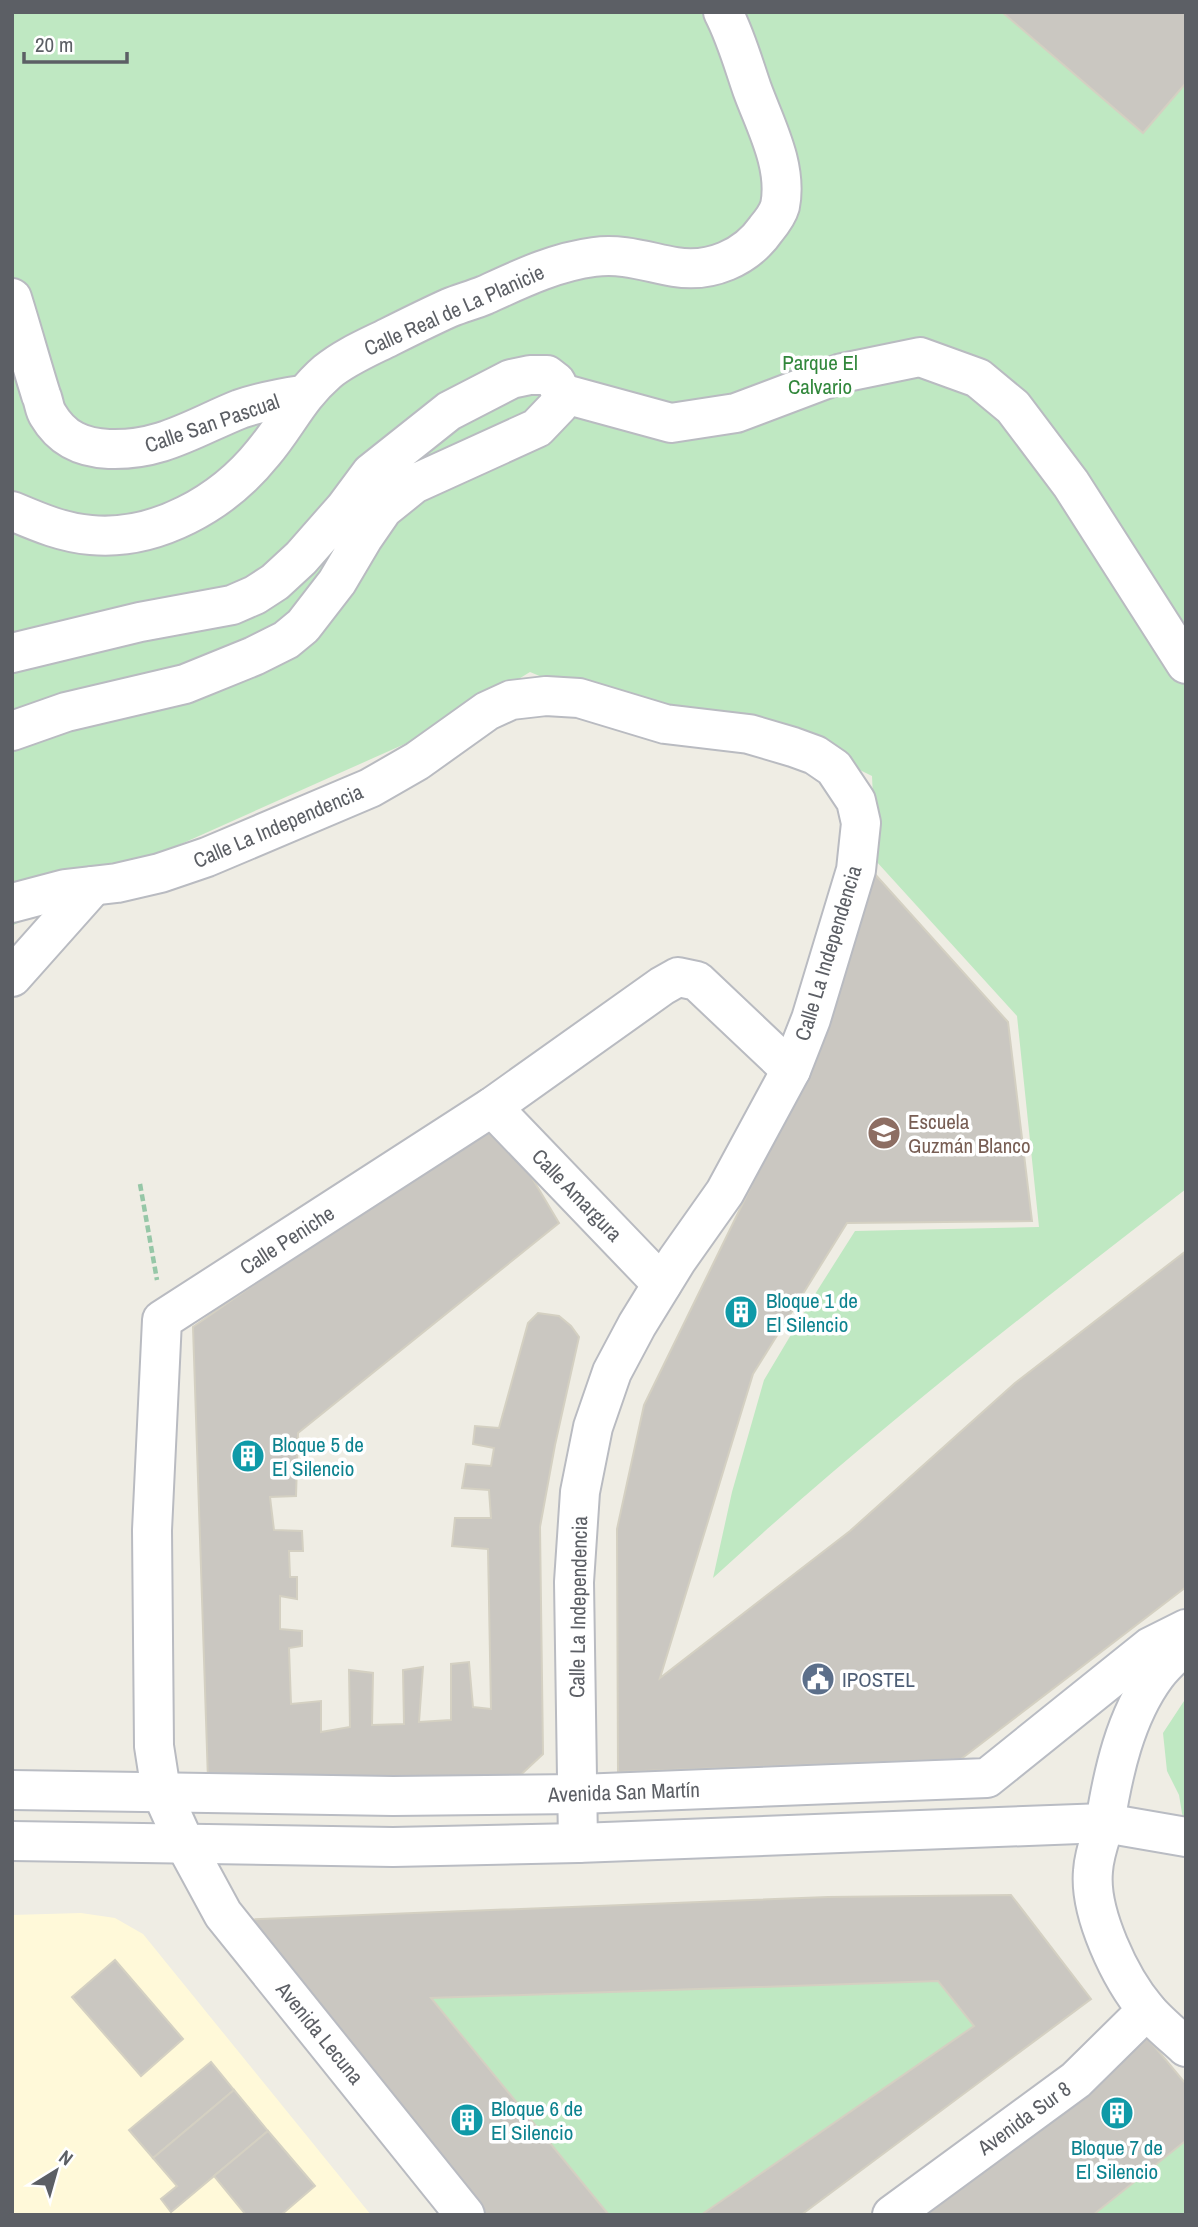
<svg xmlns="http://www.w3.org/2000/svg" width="1198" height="2227" font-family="'Archivo Narrow',sans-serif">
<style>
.commercial{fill:#fff9d9}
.green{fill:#bfe8c2}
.building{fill:#cac7c1;stroke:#d4d0c2;stroke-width:2}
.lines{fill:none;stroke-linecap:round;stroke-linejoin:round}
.street-casing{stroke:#b9bbc1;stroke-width:42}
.secondary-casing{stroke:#b9bcc3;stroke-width:42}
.path{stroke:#96c7a7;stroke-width:4.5;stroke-dasharray:7 3.5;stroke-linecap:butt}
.street{stroke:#fff;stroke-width:38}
.secondary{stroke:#fff;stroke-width:38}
.labels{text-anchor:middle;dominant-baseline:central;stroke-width:7;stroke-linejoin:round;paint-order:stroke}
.street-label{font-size:21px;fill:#5c5f65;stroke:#fff}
.park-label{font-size:21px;fill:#31873b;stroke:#fff}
.education-label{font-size:21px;fill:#785e54;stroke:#fff;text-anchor:start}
.culture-label{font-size:21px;fill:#0d838f;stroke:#fff;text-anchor:start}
.service-label{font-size:21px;fill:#4e5e75;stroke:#fff;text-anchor:start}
</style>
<rect width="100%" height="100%" fill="#efede4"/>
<path class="commercial" d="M81,1913L115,1918L143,1934L371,2215H12V1915Z"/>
<g class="green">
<path d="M12,12H1186V1189C1024,1314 863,1440 713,1578L732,1492L764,1380L817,1291L855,1231L1039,1227L1017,1016L876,861L872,776L787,734L672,731L530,672L436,730L78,890L12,926Z"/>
<path d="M1186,1698V1837L1179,1795L1167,1771L1163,1733Z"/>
<path d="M938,1981L974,2026L701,2215H609L431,1998Z"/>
<path d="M1184,2142L1186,2215H1093Z"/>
</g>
<g class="building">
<path d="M1002,12H1186V83L1143,133Z"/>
<path d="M873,872L1008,1022L1032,1221L847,1223L753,1374L660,1678L850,1531L1015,1383L1186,1251V1587L961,1759L618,1772L617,1529L644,1405L810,1066Z"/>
<path d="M495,1116L559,1223L298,1433L296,1496L270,1497L274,1530L302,1531L303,1551H289L290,1577H297V1599L280,1596V1629L302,1631V1646L289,1648L291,1704L321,1701V1732L350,1727L349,1670L373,1673L372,1725L404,1724L403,1670L423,1667L419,1722L451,1720V1664L469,1662L473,1707L491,1709L488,1549L452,1546L455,1518H491L489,1490L462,1488L466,1464L491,1466L494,1448L473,1444L475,1426L499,1428L528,1323L538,1313L559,1316L571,1326L579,1337L555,1445L540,1527L543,1754L512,1783L387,1776L208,1780L193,1327Z"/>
<path d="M1011,1895L1091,1999L801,2215H701L974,2026L938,1981L431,1998L609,2215H482L234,1920L828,1897Z"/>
<path d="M115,1960L183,2039L141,2076L72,1997Z"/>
<path d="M1145,2035L1186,2084V2144L1184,2142L1093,2215H922Z"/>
<path d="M211,2062L234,2090L153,2158L129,2130Z"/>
<path d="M234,2090L268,2131L171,2212L161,2199L177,2186L153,2158Z"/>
<path d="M268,2131L315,2186L281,2215H246L214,2176Z"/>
</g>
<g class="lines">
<defs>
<g id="street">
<path d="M12,298C22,330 31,363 41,395C44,401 44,409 48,415C62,439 82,448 109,449C161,451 195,427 240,409C261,402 281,398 302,395"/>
<path d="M561,393L671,423L736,413L842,373L920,357L978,378L1013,407L1071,484L1186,664"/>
<path d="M12,511C38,522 63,533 91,535C156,541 223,503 263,453C287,425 298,397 327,372C345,357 369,347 389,337C409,327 429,317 449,308C461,303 473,300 485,295C520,279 555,262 594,257C623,253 647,262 675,267C710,273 746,258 766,229C771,223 778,213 780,206C788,166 765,125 752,89C743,63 736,37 723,12"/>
<path d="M12,653L140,622L232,605L255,595L275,582L301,558L345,508L371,473L449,411L511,379L530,375H547L556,382L561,393L559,405L537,428L414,484L383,509L363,538L337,582L303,626L286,640L254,656L185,684L66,712L12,731"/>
<path d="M12,903L65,889L117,883L160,873L207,857L370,788L417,761L487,711L511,700L546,696L579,698L665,724L749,734L793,747L815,755L834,768L856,801L861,823L856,870L811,1019L791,1070L725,1192L677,1260L637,1325L612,1372L593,1427L580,1492L574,1582L578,1843"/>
<path d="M12,977L93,886"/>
<path d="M492,1107L662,1284"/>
<path d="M1105,1823C1100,1839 1094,1854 1093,1871C1089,1913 1120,1978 1147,2010C1158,2023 1173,2035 1186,2047"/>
<path d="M465,2215L223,1914L185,1844L161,1791L154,1746L152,1530L162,1320L492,1107L662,986L678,977L697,981L791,1070"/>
<path d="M892,2215L1076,2080L1147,2010"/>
</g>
<g id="secondary">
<path d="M12,1790L393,1796L579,1794L987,1778L1150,1647L1186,1629"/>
<path d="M1105,1823C1113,1773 1125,1717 1156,1675C1164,1664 1176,1654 1186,1644"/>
<path d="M12,1841L393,1847L578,1843L1105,1823L1186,1837"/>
</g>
</defs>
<use href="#street" class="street-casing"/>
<use href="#secondary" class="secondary-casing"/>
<path class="path" d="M140,1184L157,1280"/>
<use href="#street" class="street"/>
<use href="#secondary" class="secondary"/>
</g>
<defs>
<symbol id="school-disc" viewBox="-11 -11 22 22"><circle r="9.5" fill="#8d6e63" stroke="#fff"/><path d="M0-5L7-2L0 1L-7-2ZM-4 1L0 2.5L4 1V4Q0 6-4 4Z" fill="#fff"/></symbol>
<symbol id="building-disc" viewBox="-11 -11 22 22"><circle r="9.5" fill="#0f9aa8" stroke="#fff"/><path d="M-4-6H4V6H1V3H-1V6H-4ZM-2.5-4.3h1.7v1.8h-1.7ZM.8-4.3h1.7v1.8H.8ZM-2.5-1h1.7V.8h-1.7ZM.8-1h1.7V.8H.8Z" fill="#fff"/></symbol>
<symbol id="civic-disc" viewBox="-11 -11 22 22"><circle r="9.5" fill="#5c6f8a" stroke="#fff"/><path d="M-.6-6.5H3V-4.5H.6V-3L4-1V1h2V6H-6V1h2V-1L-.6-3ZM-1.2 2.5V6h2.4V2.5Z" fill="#fff"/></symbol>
</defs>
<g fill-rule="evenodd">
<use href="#school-disc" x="865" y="1114" width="38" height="38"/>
<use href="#building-disc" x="722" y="1293" width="38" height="38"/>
<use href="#building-disc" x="229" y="1437" width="38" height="38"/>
<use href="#civic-disc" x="799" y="1660" width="38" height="38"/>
<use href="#building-disc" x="1098" y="2094" width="38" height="38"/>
<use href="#building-disc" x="448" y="2101" width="38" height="38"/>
</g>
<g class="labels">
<g class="street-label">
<text transform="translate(454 310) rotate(-24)">Calle Real de La Planicie</text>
<text transform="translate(212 423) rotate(-19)">Calle San Pascual</text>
<text transform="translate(278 826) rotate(-23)">Calle La Independencia</text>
<text transform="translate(828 953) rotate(-73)">Calle La Independencia</text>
<text transform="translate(577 1195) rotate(46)">Calle Amargura</text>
<text transform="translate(287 1240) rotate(-33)">Calle Peniche</text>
<text transform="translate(578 1607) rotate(-89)">Calle La Independencia</text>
<text transform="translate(624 1792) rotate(-2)">Avenida San Martín</text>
<text transform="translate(320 2033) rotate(51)">Avenida Lecuna</text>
<text transform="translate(1024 2118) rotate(-36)">Avenida Sur 8</text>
</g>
<g class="park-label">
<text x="820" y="362">Parque El<tspan x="820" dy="24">Calvario</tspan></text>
</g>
<g class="education-label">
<text x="908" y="1121">Escuela<tspan x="908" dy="24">Guzmán Blanco</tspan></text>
</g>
<g class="culture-label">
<text x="766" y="1300">Bloque 1 de<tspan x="766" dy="24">El Silencio</tspan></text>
<text x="272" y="1444">Bloque 5 de<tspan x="272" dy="24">El Silencio</tspan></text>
<text x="491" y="2108">Bloque 6 de<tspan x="491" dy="24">El Silencio</tspan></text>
<text x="1117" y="2147" text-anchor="middle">Bloque 7 de<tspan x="1117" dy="24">El Silencio</tspan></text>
</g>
<g class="service-label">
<text x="842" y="1679">IPOSTEL</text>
</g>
</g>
<rect width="1198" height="2227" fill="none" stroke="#5c5f65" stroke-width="28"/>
<g transform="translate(56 2171) rotate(37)" stroke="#ffffff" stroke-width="5" paint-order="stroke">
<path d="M0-5L12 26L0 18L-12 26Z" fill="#5c5f65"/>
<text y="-10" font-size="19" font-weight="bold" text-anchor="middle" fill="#5c5f65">N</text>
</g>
<path d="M24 52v10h103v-10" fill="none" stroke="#5c5f65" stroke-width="3.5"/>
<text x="35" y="52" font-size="21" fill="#5c5f65" stroke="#ffffff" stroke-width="5" paint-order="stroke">20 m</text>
</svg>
